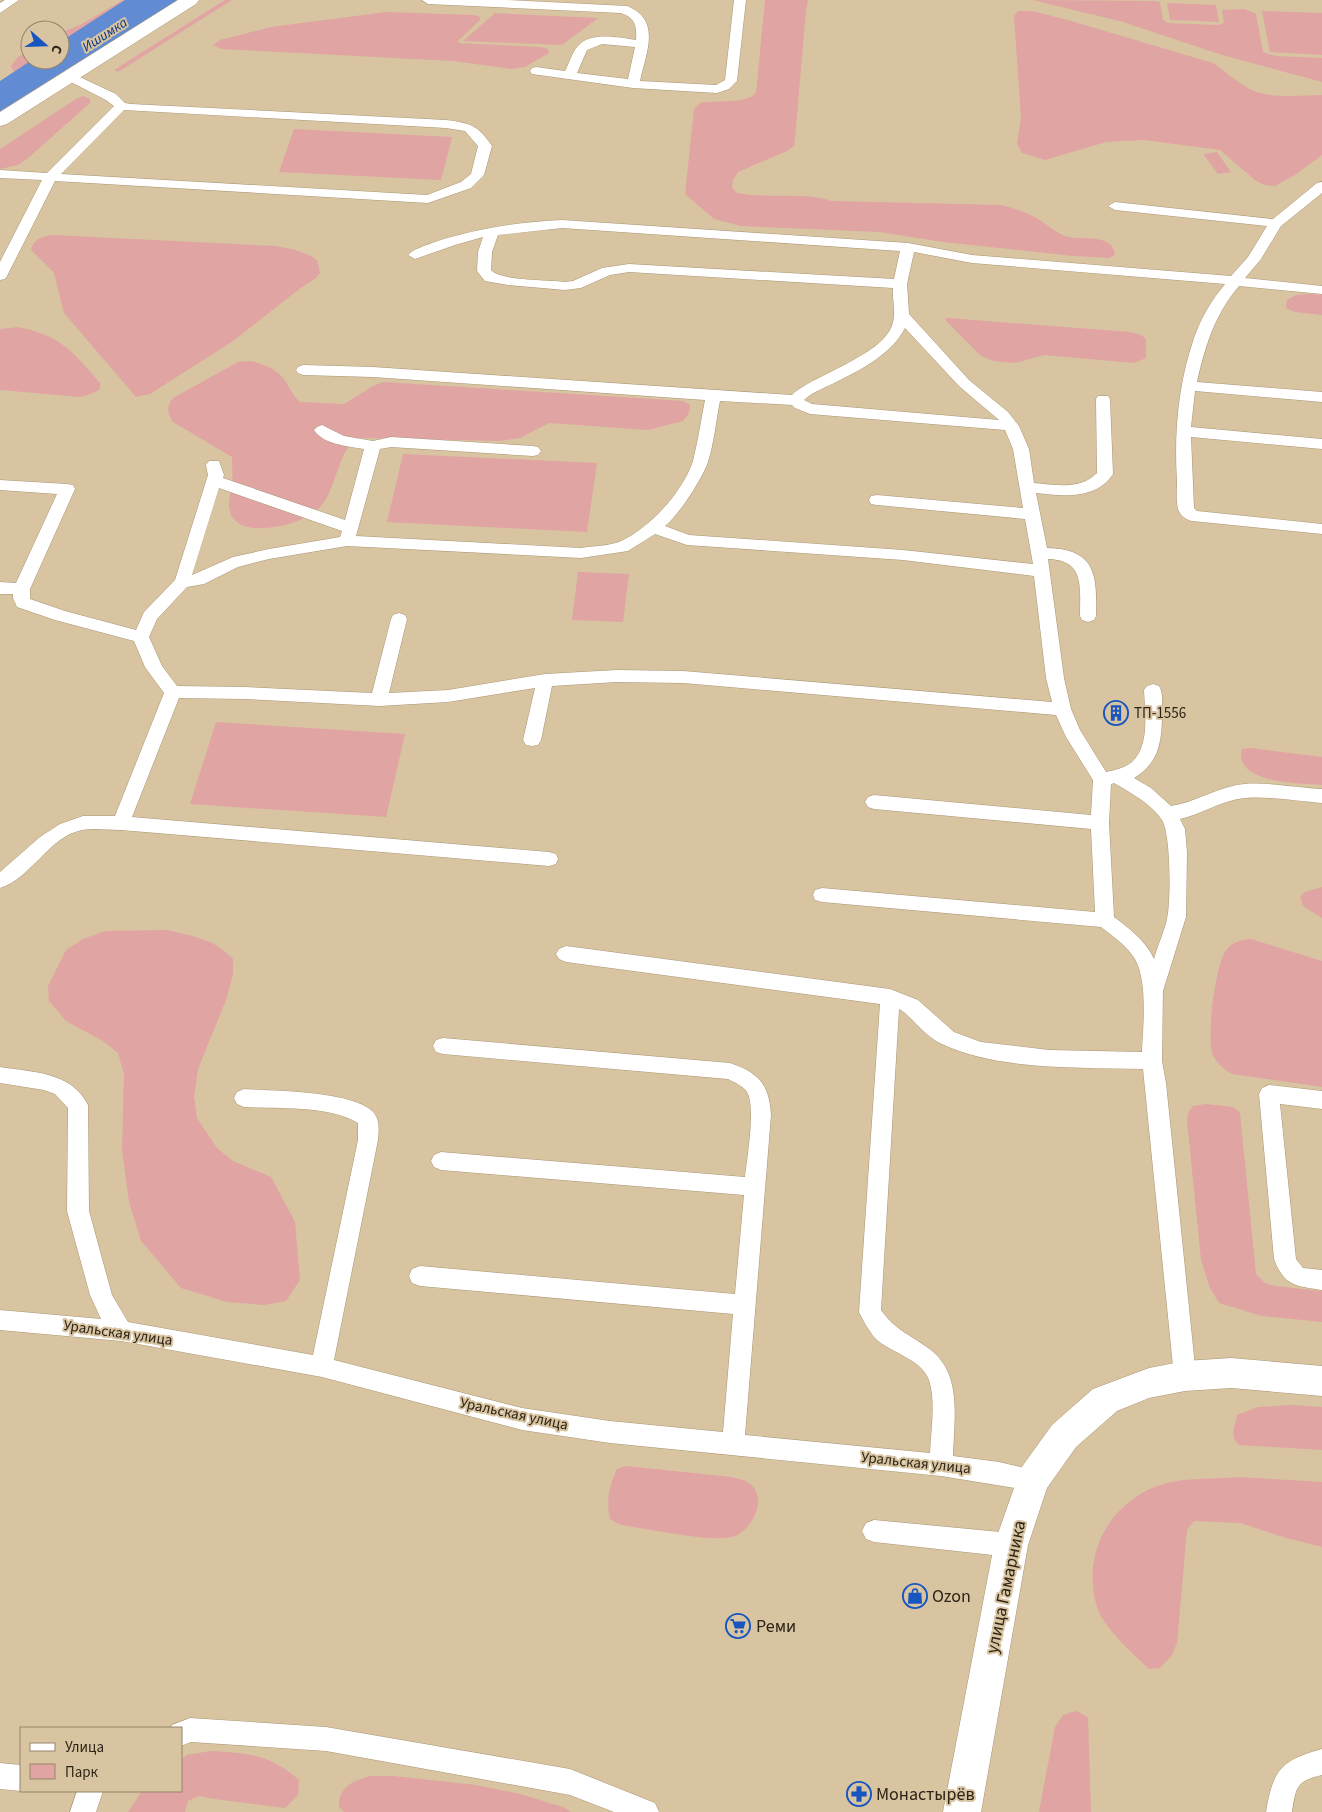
<svg xmlns="http://www.w3.org/2000/svg" width="1322" height="1812" font-family="'Source Sans 3',sans-serif">
<style>
.green{fill:#e0a4a3}
.lines{fill:none;stroke-linecap:round;stroke-linejoin:round}
.river{fill:#618bd2;fill-rule:evenodd}
.service-casing{stroke:#aa9675;stroke-width:1}
.minor-casing{stroke:#aa9675;stroke-width:1}
.primary-casing{stroke:#aa9675;stroke-width:1}
.service{fill:#fff;fill-rule:evenodd}
.minor{fill:#fff;fill-rule:evenodd}
.primary{fill:#fff;fill-rule:evenodd}
.labels{text-anchor:middle;dominant-baseline:central;stroke-width:4;stroke-linejoin:round;paint-order:stroke}
.far-water-label{font-size:14px;font-style:italic;fill:#043588;stroke:#d9c4a1}
.poi-label{font-size:15px;fill:#2c2417;stroke:#d9c4a1;text-anchor:start}
.street-label{font-size:15px;fill:#2c2417;stroke:#d9c4a1}
.near-street-label{font-size:18px;fill:#2c2417;stroke:#d9c4a1}
.near-poi-label{font-size:18px;fill:#2c2417;stroke:#d9c4a1;text-anchor:start}
</style>
<rect width="100%" height="100%" fill="#d9c4a1"/>
<g class="green">
<path d="M123,0H178L54,77C38,84 19,85 11,66L18,57L30,50V60H60V33L80,25Z"/>
<path d="M225,0H232L118,72L114,70Z"/>
<path d="M765,0H808L806,10L795,139L794,146L787,151L738,172L733,180L732,188L737,193C765,199 808,192 831,201L1002,205C1015,209 1026,212 1038,219C1049,226 1057,234 1069,237C1084,240 1114,234 1115,255L1109,258L1073,256L943,242L879,232L741,226L714,219L685,194L694,109L700,103C714,100 747,104 756,93Z"/>
<path d="M1033,0L1156,1L1160,2L1163,20L1168,23L1218,25L1224,23L1222,10L1245,9L1256,14L1263,52L1276,56L1322,58V82L1222,55L1123,22Z"/>
<path d="M1167,3L1216,5L1219,22L1170,20Z"/>
<path d="M1018,11H1033L1071,21L1213,63C1225,71 1235,81 1248,88C1269,100 1299,95 1322,95V155L1295,175L1275,186L1264,185L1255,180L1220,150L1144,140L1106,142L1045,160L1022,153L1017,143L1021,118L1014,16Z"/>
<path d="M1262,11L1322,13V55L1270,52Z"/>
<path d="M386,12L474,15L480,17V20L458,41L459,43L541,47L548,49L549,53L525,67L511,69L453,61L221,49L213,45L220,40L271,27Z"/>
<path d="M495,13L598,18L562,45L463,41Z"/>
<path d="M0,85L17,89L20,93L0,107Z"/>
<path d="M83,96L90,99V103L27,159L18,165L0,169V149L76,99Z"/>
<path d="M294,129L452,137L441,180L279,172Z"/>
<path d="M1217,152L1231,172L1218,174L1203,154Z"/>
<path d="M53,235L276,246C292,249 304,251 317,260L320,273L316,278L298,290L233,341L150,394L136,397L64,313L54,273L31,250C33,239 43,236 53,235Z"/>
<path d="M1310,294L1322,295V315L1295,312L1286,308L1287,300L1296,295Z"/>
<path d="M948,318L1130,332L1141,335L1146,339V358L1134,363L1044,355L1015,363L994,361L981,356L948,323L945,319Z"/>
<path d="M18,327C62,336 72,351 100,383V389L91,394L80,397L0,390V329Z"/>
<path d="M249,361C263,363 278,369 286,382C291,390 293,396 300,402L344,404L373,386L384,382L684,401L690,405L689,413L683,421L648,430L549,423L520,438L499,441L361,438C336,446 338,493 317,510C302,522 282,527 263,528C248,529 231,525 229,507C228,499 232,491 232,484C233,475 232,466 232,457L173,422C167,412 166,408 173,398L238,362Z"/>
<path d="M403,454L597,463L587,532L387,522Z"/>
<path d="M578,572L629,574L623,622L572,620Z"/>
<path d="M216,722L405,734L386,817L190,804Z"/>
<path d="M1251,748L1322,757V785C1300,783 1233,784 1242,749Z"/>
<path d="M1322,887V918L1303,906L1300,897L1305,892Z"/>
<path d="M167,930C192,936 215,939 233,959V974L226,1000L198,1069L194,1097L197,1118L217,1148L233,1161L271,1177L295,1222L300,1280L286,1301L264,1305L227,1302L181,1288L141,1241L129,1202L122,1150L124,1074L118,1053L103,1041L66,1021L49,1001L48,986L66,950L83,939L105,931Z"/>
<path d="M1251,939L1322,961V1087L1232,1074C1224,1069 1217,1064 1213,1055C1206,1037 1215,969 1225,952C1231,942 1240,940 1251,939Z"/>
<path d="M1206,1104L1233,1107L1240,1113L1256,1274L1265,1283L1275,1286L1322,1291V1322L1262,1316L1219,1303L1210,1288L1201,1260L1187,1121L1188,1113L1193,1106Z"/>
<path d="M1293,1405L1322,1407V1450L1239,1445C1229,1436 1235,1427 1237,1415L1258,1407Z"/>
<path d="M626,1466L731,1477C740,1479 748,1480 754,1488C766,1504 749,1533 732,1537C705,1542 650,1529 621,1525L610,1519C606,1500 609,1487 617,1469Z"/>
<path d="M1239,1477L1322,1482V1547L1286,1538L1240,1523L1194,1521L1187,1530L1177,1643L1172,1655L1160,1668L1149,1669C1132,1653 1114,1637 1102,1618C1096,1608 1094,1596 1093,1585C1089,1543 1114,1505 1152,1488C1180,1476 1210,1480 1239,1477Z"/>
<path d="M1076,1711L1088,1717L1091,1812H1039L1055,1727L1063,1715Z"/>
<path d="M210,1751C248,1753 269,1754 299,1780L298,1795L285,1808L214,1799L199,1796L188,1801L185,1812H128L142,1791H181V1759L187,1755Z"/>
<path d="M370,1776H394L476,1785L520,1794L563,1807L571,1812H344L339,1807C338,1787 353,1781 370,1776Z"/>
</g>
<g class="lines">
<path class="river" d="M125,0H184L177,11L19,115L0,120V81L32,60H60V42Z"/>
<defs>
<g id="service">
<path d="M5,0H19L0,13V3Z"/>
<path d="M422,0H506L627,6C662,20 646,53 640,81L716,85L725,80L734,0H746L737,81L729,89L717,93L633,88L532,74L530,71L532,68L536,67L565,71C569,64 572,52 578,46C591,31 620,38 636,40C637,25 635,18 621,13L428,4ZM602,44L635,47L628,79L577,73L587,50Z"/>
<path d="M69,72L116,94L125,103L131,104L446,120C470,123 478,125 492,146L484,175L471,188L428,203L55,181L7,276L5,279L0,280V262L42,180L0,178V170L47,173L114,106L106,100L65,79L63,76ZM124,110L446,128L465,131L478,146L471,174L461,182L427,195L61,174Z"/>
<path d="M1322,182V193L1281,226L1261,259L1245,278L1322,286V294L1239,286C1215,314 1205,346 1197,382L1322,392V402L1195,391L1191,427L1322,439V449L1191,437L1194,508L1197,511L1322,524V534L1192,521C1186,520 1180,515 1178,509C1176,501 1177,490 1177,482C1174,433 1178,385 1194,338C1201,318 1211,301 1225,284L972,263L914,252L907,284L909,314L969,380L1008,412L1019,426L1029,449L1034,483C1057,485 1080,490 1097,473L1096,399L1098,396H1108L1110,399L1113,474C1096,500 1063,496 1036,493L1047,548C1096,549 1097,575 1096,616L1094,620L1088,622L1082,620L1080,616C1080,587 1085,560 1048,559L1064,678L1071,709L1080,730L1106,772C1115,770 1125,768 1132,762C1150,746 1145,712 1144,690L1147,686L1153,684L1159,686C1163,692 1162,701 1162,709C1162,738 1161,762 1134,778L1151,788L1171,806C1197,802 1219,786 1245,784C1267,782 1299,788 1322,789V803C1299,801 1268,796 1245,798C1222,800 1202,814 1180,819L1185,829L1187,852L1186,917L1163,991L1162,1061L1166,1083L1196,1376L1193,1383L1185,1386L1177,1383L1174,1376L1143,1069C1081,1067 999,1071 942,1044C928,1038 915,1022 904,1012L899,1009L881,1310C895,1330 909,1334 928,1348C963,1372 954,1419 953,1456L999,1462L1041,1472L1045,1480L1041,1488L1033,1491L941,1476L610,1443L522,1430L322,1377L121,1341L0,1330V1310L101,1319L90,1295L67,1211L68,1108L55,1094L44,1090L0,1083V1067C32,1072 72,1072 88,1105L89,1211L112,1295L128,1322L313,1355L358,1140V1123C330,1105 277,1109 244,1107L237,1104L234,1098L237,1092L244,1089C273,1091 351,1091 372,1111C380,1118 379,1130 378,1140L334,1360L522,1408L610,1421L723,1432L733,1314L420,1286L412,1283L409,1276L412,1269L420,1266L735,1294L744,1195L441,1170L434,1167L431,1161L434,1155L441,1152L745,1177C747,1159 756,1106 747,1092C743,1086 734,1082 728,1079L443,1054L436,1052L433,1046L436,1040L443,1038L730,1063C759,1073 769,1084 771,1115L745,1435L930,1453C931,1430 936,1402 929,1380C921,1358 890,1353 875,1338C869,1331 863,1320 859,1312L880,1004L566,962L559,959L556,954L559,949L566,946L890,989L918,1000L954,1032L981,1042L1049,1050L1142,1052C1143,1027 1148,982 1135,959C1127,946 1113,936 1101,927L822,902L815,900L813,895L815,890L822,888L1095,912L1091,829L874,809L868,807L865,802L868,797L874,795L1091,815L1093,780L1066,737L1056,715L683,683L617,682L552,686L541,740L538,745L532,746L526,745L523,740L535,688L448,702L379,706L244,699L179,698L132,817L549,852L556,854L558,859L556,864L549,866L121,830C108,830 94,828 82,830C48,837 32,878 0,888V872L40,837L60,824L83,816H115L164,693L145,667L134,641L55,620L17,607L13,598V594H0V582L16,583L57,494L0,490V480L67,484L73,485L75,489L30,589V599L65,611L136,630L144,612L175,580L208,475L206,465L209,461H219L224,475L223,478L345,520L364,449C348,446 324,445 314,430L317,427L322,425L344,436L373,441L391,437L533,446L538,447L541,451L538,455L533,456L391,447L380,449L356,536L581,548C593,546 608,546 619,542C649,529 683,492 693,461C698,441 701,420 705,400L373,377L303,375L298,373L296,370L298,367L303,365L373,367L792,395C814,374 886,355 893,322C896,311 892,299 893,288L629,272L610,275L581,288L565,290L508,285L485,281L477,271L478,252L483,237L455,245L415,259L408,255C413,249 425,246 432,243C474,229 518,222 562,220L908,243L972,255L1231,276L1248,257L1267,226L1115,210L1108,206L1115,202L1273,219L1317,183ZM562,228L900,251L894,279L629,264L602,268L573,281L565,282C550,280 500,281 491,270L492,252L498,235ZM905,328L959,386L999,420L812,404L804,400C814,391 827,387 838,381C863,369 892,353 905,328ZM720,401L792,405L795,408L810,414L1005,430L1013,449L1023,508L877,495L871,496L869,500L871,504L877,505L1025,519L1033,564L903,550L689,535L665,526C680,513 701,481 708,462C714,443 716,421 720,401ZM219,488L342,531L340,537L269,549L233,557L192,575ZM655,534L687,545L903,560L1034,576L1046,678L1052,702L683,671L617,670L545,674L448,690L389,693L407,619L405,615L399,613L393,615L391,619L372,693L244,687L177,686L162,666L149,637L157,619L187,587L204,584L238,567L269,559L347,546L581,558L628,551ZM1114,783C1131,793 1152,804 1162,820C1171,834 1171,902 1167,919C1164,932 1158,945 1154,959C1146,941 1129,928 1114,917L1109,823L1111,784Z"/>
<path d="M1269,1085L1322,1091V1109L1280,1104L1296,1259L1303,1268L1322,1270V1290C1296,1286 1284,1286 1274,1259L1259,1094L1262,1088Z"/>
<path d="M874,1520L1011,1533L1019,1537L1023,1545L1019,1553L1011,1557L874,1542L866,1539L862,1531L866,1523Z"/>
<path d="M190,1718L326,1727L570,1769L655,1803L659,1812H614L570,1795L326,1751L191,1742L181,1746V1728H171L172,1725Z"/>
<path d="M1322,1749V1775C1296,1781 1296,1787 1292,1812H1266C1273,1770 1281,1760 1322,1749Z"/>
<path d="M0,1763L21,1765V1791L0,1789Z"/>
<path d="M77,1791H103L96,1812H70Z"/>
</g>
<path id="minor" d="M1231,1358L1322,1366V1396L1231,1388L1185,1391L1149,1398L1117,1411L1076,1447L1047,1488L1028,1545L981,1812H943L994,1545L1021,1468L1052,1425L1093,1389L1149,1368L1185,1361Z"/>
<path id="primary" d="M178,0H199L196,4L7,124L0,126V112Z"/>
</defs>
<use href="#service" class="service-casing"/>
<use href="#minor" class="minor-casing"/>
<use href="#primary" class="primary-casing"/>
<use href="#service" class="service"/>
<use href="#minor" class="minor"/>
<use href="#primary" class="primary"/>
</g>
<defs>
<symbol id="building-ring" viewBox="-11 -11 22 22"><circle r="9.5" fill="#d9c4a1" stroke="#1755c0" stroke-width="1.5"/><path d="M-4-6H4V6H1V3H-1V6H-4ZM-2.5-4.3h1.7v1.8h-1.7ZM.8-4.3h1.7v1.8H.8ZM-2.5-1h1.7V.8h-1.7ZM.8-1h1.7V.8H.8Z" fill="#1755c0"/></symbol>
<symbol id="shop-ring" viewBox="-11 -11 22 22"><circle r="9.5" fill="#d9c4a1" stroke="#1755c0" stroke-width="1.5"/><path d="M-5-2.5h2.3a2.7 3.5 0 0 1 5.4 0H5L5.5 6h-11ZM-1.5-2.5h3a1.5 2.3 0 0 0-3 0Z" fill="#1755c0"/></symbol>
<symbol id="supermarket-ring" viewBox="-11 -11 22 22"><circle r="9.5" fill="#d9c4a1" stroke="#1755c0" stroke-width="1.5"/><path d="M-6-5.5h2.5l.6 2H6L4.5 2H-2.5L-4.4-4H-6ZM-1.5 3.2a1.3 1.3 0 1 0 .1 0ZM3 3.2a1.3 1.3 0 1 0 .1 0Z" fill="#1755c0"/></symbol>
<symbol id="pharmacy-ring" viewBox="-11 -11 22 22"><circle r="9.5" fill="#d9c4a1" stroke="#1755c0" stroke-width="1.5"/><path d="M-2-6h4v4h4v4h-4v4h-4v-4h-4v-4h4Z" fill="#1755c0"/></symbol>
</defs>
<g fill-rule="evenodd">
<use href="#building-ring" x="1102" y="699" width="28" height="28"/>
<use href="#shop-ring" x="901" y="1582" width="28" height="28"/>
<use href="#supermarket-ring" x="724" y="1612" width="28" height="28"/>
<use href="#pharmacy-ring" x="845" y="1780" width="28" height="28"/>
</g>
<g class="labels">
<g class="far-water-label">
<text transform="translate(105 35) rotate(-33)">Ишимка</text>
</g>
<g class="poi-label">
<text x="1134" y="713">ТП-1556</text>
</g>
<g class="street-label">
<text transform="translate(118 1333) rotate(8)">Уральская улица</text>
<text transform="translate(514 1414) rotate(12)">Уральская улица</text>
<text transform="translate(916 1463) rotate(6)">Уральская улица</text>
</g>
<g class="near-street-label">
<text transform="translate(1006 1587) rotate(-78)">улица Гамарника</text>
</g>
<g class="near-poi-label">
<text x="932" y="1596">Ozon</text>
<text x="756" y="1626">Реми</text>
<text x="876" y="1794">Монастырёв</text>
</g>
</g>
<rect x="20" y="1727" width="162" height="65" fill="#d9c4a1" stroke="#94846a"/>
<rect x="30" y="1743" width="25" height="8" fill="#ffffff" stroke="#94846a"/>
<text x="65" y="1752" font-size="15" fill="#2c2417">Улица</text>
<rect x="30" y="1764" width="25" height="15" fill="#e0a4a3" stroke="#94846a"/>
<text x="65" y="1777" font-size="15" fill="#2c2417">Парк</text>
<g transform="translate(45 45) rotate(110)"><circle r="24" fill="#d9c4a1" stroke="#94846a"/>
<path d="M0-4L9 19L0 12L-9 19Z" fill="#1755c0"/>
<text y="-8" font-size="14" font-weight="bold" text-anchor="middle" fill="#2c2417">С</text>
</g>
</svg>
